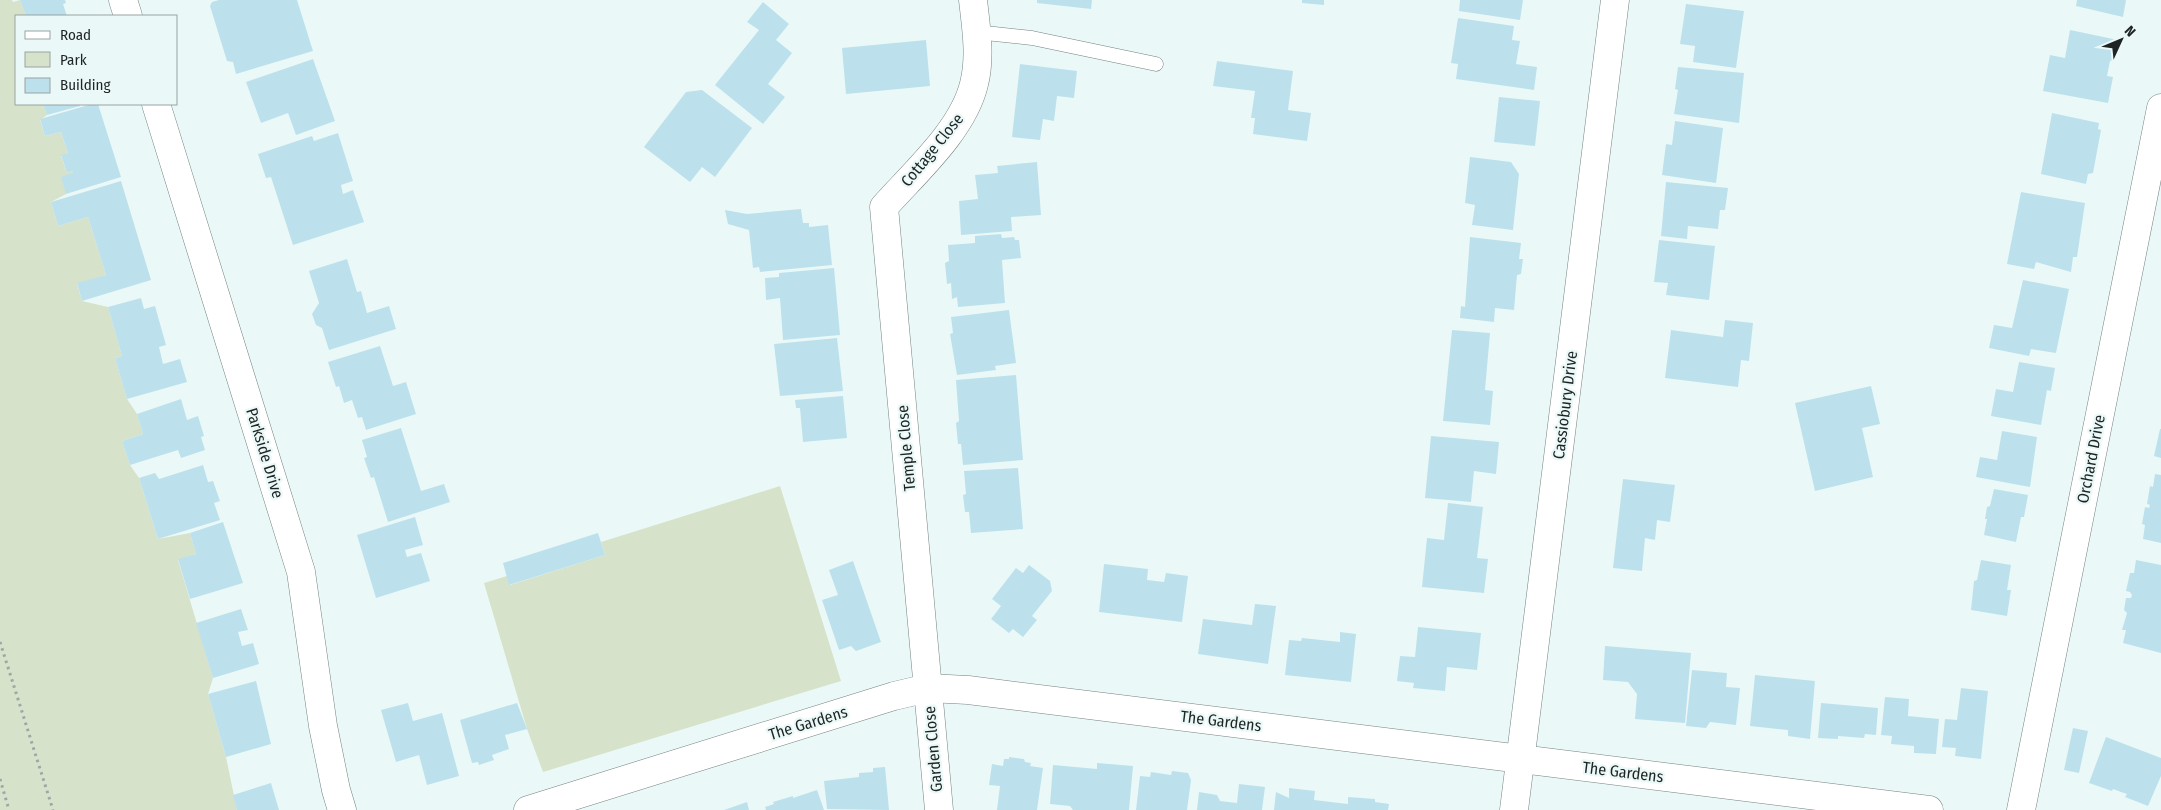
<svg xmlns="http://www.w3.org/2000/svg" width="2161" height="810" font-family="'Fira Sans Condensed',sans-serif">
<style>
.green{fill:#d7e2ca}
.building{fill:#bce1ed}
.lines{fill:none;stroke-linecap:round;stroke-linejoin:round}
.service-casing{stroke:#758281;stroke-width:15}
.minor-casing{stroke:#758281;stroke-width:29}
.tertiary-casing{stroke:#758281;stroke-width:29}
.path{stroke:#9ca7a6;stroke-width:3;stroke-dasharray:2.5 4;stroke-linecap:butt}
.service{stroke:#fff;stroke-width:14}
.minor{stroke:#fff;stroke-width:28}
.tertiary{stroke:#fff;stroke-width:28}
.labels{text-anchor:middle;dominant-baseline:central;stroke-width:4.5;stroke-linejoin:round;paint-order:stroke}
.street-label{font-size:16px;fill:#1e2323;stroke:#eaf9f7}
</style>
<rect width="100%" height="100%" fill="#eaf9f7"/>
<g class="green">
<path d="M0,0H12L13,2L20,0L26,16H16V104H43L47,115L40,120L45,136L61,132L68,153L61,156L67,173L73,171V173L66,194L51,202L58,226L88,217L106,275L77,284L82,301L108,307L122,356L115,358L127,399L137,414L143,434L122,441L130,465L139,478L158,539L190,533L196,554L178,560L213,678L208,694L226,757L237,810H0Z"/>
<path d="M780,486L841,681L543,772L527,729L484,583L507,576L510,585L605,555L601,542Z"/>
</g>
<g class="building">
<path d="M20,0H65L66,3L63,4L67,16H26Z"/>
<path d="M219,0H297L313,51L236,74L233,62L227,61L210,6L212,2Z"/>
<path d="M1037,0H1092L1091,9L1037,3Z"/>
<path d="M1302,0H1324V5L1302,3Z"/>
<path d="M1460,0H1523L1520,20L1459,11Z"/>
<path d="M2077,0H2126L2123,17L2076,6Z"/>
<path d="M763,2L789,24L776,40L792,53L768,84L785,97L763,124L715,85L759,30L747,22Z"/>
<path d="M1686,4L1744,11L1736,68L1693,62L1695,46L1680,44Z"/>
<path d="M1458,18L1514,26L1512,40L1520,41L1516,64L1537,67L1534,90L1456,79L1458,64L1451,63Z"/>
<path d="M2070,30L2118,40L2114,60L2110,61L2107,76L2113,77L2108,103L2043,91L2050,55L2065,58Z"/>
<path d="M926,40L930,86L846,94L842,48Z"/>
<path d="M313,59L335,121L296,135L288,113L261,123L246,82Z"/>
<path d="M1217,61L1293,71L1288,110L1311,113L1307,141L1253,134L1255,118H1251L1255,91L1213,86Z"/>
<path d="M1020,64L1077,71L1074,98L1057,96L1054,121L1043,119L1040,140L1012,137Z"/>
<path d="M1678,67L1744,73L1739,123L1674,114L1678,90L1675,89Z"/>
<path d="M702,90L752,128L715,177L702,167L690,182L644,147L686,92Z"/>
<path d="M1499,97L1540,101L1535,146L1494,142Z"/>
<path d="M43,104H80V106L47,115Z"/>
<path d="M92,104H98L121,177L66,194L61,177L73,173V171L67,173L61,155L68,153L61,132L45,136L40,119Z"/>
<path d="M2052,113L2099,123L2098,129L2101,130L2093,173L2088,174L2086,184L2041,174Z"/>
<path d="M1675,121L1723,128L1716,183L1662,175L1666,144L1672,145Z"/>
<path d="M338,133L353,181L341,185L343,194L353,190L364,222L293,245L271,177L266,178L258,154L312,136L314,141Z"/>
<path d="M1470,157L1511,162L1519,174L1513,230L1472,225L1475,205L1465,203Z"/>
<path d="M1037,162L1041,215L1011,217L1012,231L961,235L959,201L978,199L975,175L998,173L997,166Z"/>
<path d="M121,181L151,280L82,301L77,283L106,275L88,217L58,226L51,202Z"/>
<path d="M1666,182L1728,188L1725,210H1720L1718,229L1688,226L1687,239L1661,236Z"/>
<path d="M2021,192L2085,203L2077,257H2073L2071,272L2036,262L2034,269L2007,264Z"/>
<path d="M801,209L803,223H809V227L828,225L832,265L760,272L759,267L753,268L749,230L728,224L725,210L747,214Z"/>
<path d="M1001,234L1002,238L1014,237L1015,240H1019L1021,258L1002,260L1005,303L958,307L957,297L952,299L951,283L947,284L945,263L949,261L948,245L975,243V236Z"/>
<path d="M1470,237L1521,243L1519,259H1523L1521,274L1517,275L1514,310L1495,308L1494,322L1460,318L1461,306L1465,307Z"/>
<path d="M1659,240L1715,246L1709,300L1666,295L1668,283L1654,282Z"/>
<path d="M347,259L357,292L361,291L367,313L389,306L396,329L329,350L322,328L316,325L312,314L319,303L309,271Z"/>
<path d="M834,268L840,335L783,340L780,298L766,300L765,278L779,277V273Z"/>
<path d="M2023,280L2069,289L2056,353L2031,349L2029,356L1989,348L1994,325L2012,328Z"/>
<path d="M141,298L144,309L155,306L166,345L159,347L163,364L180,359L187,382L127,399L115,358L122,356L108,307Z"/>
<path d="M1009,310L1016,363L995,366L996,370L957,375L950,334L953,333L951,317Z"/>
<path d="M1725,320L1753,323L1749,361L1741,360L1738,387L1665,378L1671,330L1723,337Z"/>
<path d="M1452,330L1490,333L1485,390L1493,391L1490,425L1443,421Z"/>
<path d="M837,338L843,391L780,396L774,344Z"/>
<path d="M380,346L393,386L406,382L416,414L366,430L362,417L358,418L352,400L344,403L339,386L336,387L328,362Z"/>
<path d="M2019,362L2055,368L2051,391L2047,390L2041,425L1991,416L1996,389L2013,392Z"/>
<path d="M1016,375L1023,460L963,465L961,444H958L956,423L959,421L956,380Z"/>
<path d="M1871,386L1880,424L1862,428L1873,477L1815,491L1795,403Z"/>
<path d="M843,396L847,438L803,442L800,408H796L795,400Z"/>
<path d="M181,399L187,420L198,416L204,436L201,437L205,450L181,458L178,450L130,465L122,441L143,434L137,414Z"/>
<path d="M401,428L421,491L444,484L450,502L388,522L374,477L371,478L364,458L367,457L362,440Z"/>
<path d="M2160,429H2161V458L2154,456Z"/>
<path d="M2002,431L2037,437L2030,487L1976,477L1980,457L1997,460Z"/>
<path d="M1431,436L1499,442L1496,474L1474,471L1471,502L1425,498Z"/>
<path d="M203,465L208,482L213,481L220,501L214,503L220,520L158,539L139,478L155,473L159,479Z"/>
<path d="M1018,468L1023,529L971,533L969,512H965L963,495L966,494L964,471Z"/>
<path d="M2155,474L2161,475V543L2143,539L2145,525L2142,524L2145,507L2149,508L2150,505L2147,504L2150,486L2153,487Z"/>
<path d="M1623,479L1675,485L1670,522L1657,520L1655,540L1645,538L1642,571L1613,568Z"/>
<path d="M1994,489L2028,495L2024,517H2021L2016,542L1984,535L1987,519H1985L1987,507L1990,506Z"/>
<path d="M1448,503L1483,507L1477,558L1488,559L1484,593L1422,587L1427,538L1444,540Z"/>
<path d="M415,517L423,545L405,550L407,557L421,553L430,581L376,598L357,535Z"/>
<path d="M223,522L243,583L190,599L178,559L196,554L190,533Z"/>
<path d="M598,533L605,555L509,585L503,563Z"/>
<path d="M1981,560L2011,565L2007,590H2011L2007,616L1971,610L1974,581L1977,580Z"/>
<path d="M2136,560L2161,565V653L2123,643L2126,630H2122L2127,613L2124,610L2126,598H2131L2132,595L2130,592L2126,591L2130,573H2134Z"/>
<path d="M853,561L881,642L856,651L851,646L839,650L822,600L838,595L829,570Z"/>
<path d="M1104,564L1148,569L1147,580L1164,582L1166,573L1188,576L1182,622L1099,612Z"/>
<path d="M1029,565L1050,581L1052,591L1032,616L1037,620L1023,637L1013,629L1009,633L991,619L1001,606L992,599L1016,568L1023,573Z"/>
<path d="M1255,604L1276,606L1268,664L1198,654L1203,619L1252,625Z"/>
<path d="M241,609L248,630L238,632L242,646L253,643L259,664L213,678L196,623Z"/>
<path d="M1418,627L1481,633L1477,670L1447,667L1445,691L1413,688L1414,683L1397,681L1400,656L1415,657Z"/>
<path d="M1340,632L1356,634L1351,682L1285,675L1289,640L1301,641L1302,638L1340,642Z"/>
<path d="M1605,646L1691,653L1685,723L1635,719L1637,694L1628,682L1603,680Z"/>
<path d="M1692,670L1727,673L1726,687L1740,688L1736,725L1710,722L1706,728L1686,726Z"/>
<path d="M1755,675L1815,681L1810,739L1788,736V730L1750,726Z"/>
<path d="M256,681L271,744L226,757L208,694Z"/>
<path d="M1961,688L1988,691L1981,759L1955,756L1956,748L1942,747L1945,719L1957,720Z"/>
<path d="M1885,697L1909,699L1908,716L1939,719L1936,754L1914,753V746L1891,744L1892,736L1881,735Z"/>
<path d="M408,703L413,721L442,713L459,776L427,785L419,755L396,762L381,710Z"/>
<path d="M517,703L527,729L505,735L509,749L492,755L494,760L479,765L478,762L472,763L460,720Z"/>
<path d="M1821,703L1878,708L1876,735L1865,734L1864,738L1838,736V739L1818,738Z"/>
<path d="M2073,728L2088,731L2079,773L2064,770Z"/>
<path d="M2106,737L2161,758V776L2148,806L2125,797L2127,794L2121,792L2113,789L2112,791L2089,783Z"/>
<path d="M1009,757L1024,759L1025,762L1031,763L1030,766L1043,768L1037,810H997L1000,786L989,785L992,764L1003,766L1004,759H1009Z"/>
<path d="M1097,763L1133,766L1129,810H1073L1070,806L1050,804L1053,765L1097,769Z"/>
<path d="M885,767L889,810L827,809L824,781L859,777V773L873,772V768Z"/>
<path d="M1172,771L1188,773L1191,780L1187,810H1136L1140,776L1150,777L1151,772L1171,775Z"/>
<path d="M271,783L279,810H237L233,795Z"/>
<path d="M1239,784L1265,787L1262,810H1197L1199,792L1217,795L1220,801L1237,803Z"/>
<path d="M1289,788L1315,791L1314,800L1348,804V797L1375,799V802L1389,804L1388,810H1274L1276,792L1289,798Z"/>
<path d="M817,790L824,810H766L765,807L774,804L773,802L793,796V798Z"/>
<path d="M747,802L749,810H724Z"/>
</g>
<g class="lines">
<defs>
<path id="service" d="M976,32L1032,38L1156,64"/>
<g id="minor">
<path d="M123,0L128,16"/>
<path d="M156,104L301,572L323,726L336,790L342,810"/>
<path d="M528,810L894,696L928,688L968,690L1929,810"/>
<path d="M939,810L884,207C915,172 963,130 974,84C981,57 976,27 973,0"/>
<path d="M2021,810L2161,108"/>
</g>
<path id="tertiary" d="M1514,810L1615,0"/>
</defs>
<use href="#service" class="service-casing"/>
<use href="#minor" class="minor-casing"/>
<use href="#tertiary" class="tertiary-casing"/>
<g class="path">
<path d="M0,642L53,810"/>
<path d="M0,779L9,810"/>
</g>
<use href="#service" class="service"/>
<use href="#minor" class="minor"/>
<use href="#tertiary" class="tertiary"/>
</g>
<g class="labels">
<g class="street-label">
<text transform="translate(932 150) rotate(-51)">Cottage Close</text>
<text transform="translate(1565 405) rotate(-83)">Cassiobury Drive</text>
<text transform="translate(906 448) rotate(-95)">Temple Close</text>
<text transform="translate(265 453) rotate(73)">Parkside Drive</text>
<text transform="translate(2091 459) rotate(-79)">Orchard Drive</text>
<text transform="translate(1221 721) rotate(7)">The Gardens</text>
<text transform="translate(808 723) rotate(-17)">The Gardens</text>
<text transform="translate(933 749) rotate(-95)">Garden Close</text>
<text transform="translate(1623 772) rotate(7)">The Gardens</text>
</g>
</g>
<rect x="15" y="15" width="162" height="90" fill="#eaf9f7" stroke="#98a3a2"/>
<rect x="25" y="31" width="25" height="8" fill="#ffffff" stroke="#98a3a2"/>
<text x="60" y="40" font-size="15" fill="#1e2323">Road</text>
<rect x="25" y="52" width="25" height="15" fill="#d7e2ca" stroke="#98a3a2"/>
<text x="60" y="65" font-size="15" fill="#1e2323">Park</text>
<rect x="25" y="78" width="25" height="15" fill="#bce1ed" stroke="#98a3a2"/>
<text x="60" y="90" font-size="15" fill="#1e2323">Building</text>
<g transform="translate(2121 40) rotate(46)" stroke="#eaf9f7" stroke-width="4" paint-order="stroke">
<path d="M0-4L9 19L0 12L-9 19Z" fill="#1e2323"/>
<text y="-8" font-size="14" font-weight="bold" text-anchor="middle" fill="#1e2323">N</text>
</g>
</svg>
